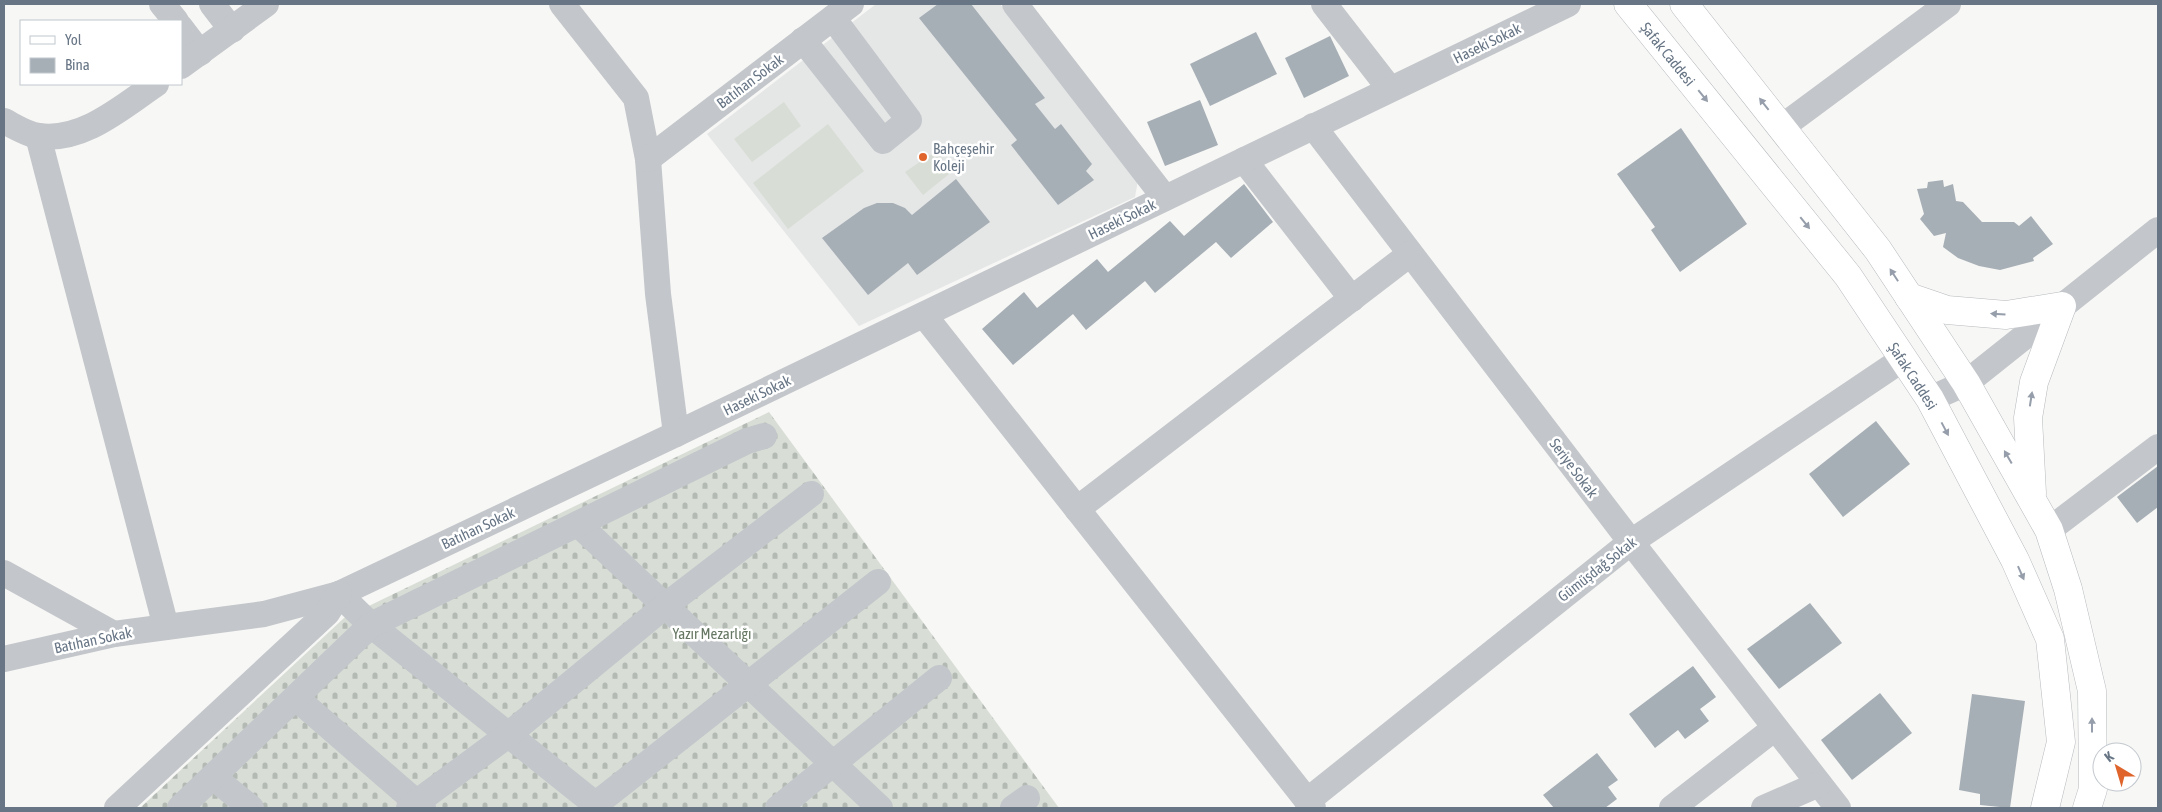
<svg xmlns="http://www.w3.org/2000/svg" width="2162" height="812" font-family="'Asap Condensed',sans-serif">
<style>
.built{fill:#e5e6e6}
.grass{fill:#d8ded6}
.cemetery{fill:url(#cemetery-stones)}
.building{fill:#a7afb6}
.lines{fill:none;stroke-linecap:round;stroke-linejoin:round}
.major-casing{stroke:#b6babe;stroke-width:29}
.minor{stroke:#c3c6ca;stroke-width:26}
.major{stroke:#fff;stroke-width:28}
.oneway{fill:#959eaa}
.poi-dot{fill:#df652d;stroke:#fff;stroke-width:2}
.labels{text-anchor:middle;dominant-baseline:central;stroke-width:5;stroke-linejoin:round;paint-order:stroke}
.street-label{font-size:15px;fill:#677585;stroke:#fff}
.poi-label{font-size:15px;fill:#677585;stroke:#fff;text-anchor:start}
.park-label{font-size:15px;fill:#657762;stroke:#fff}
</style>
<defs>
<pattern id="cemetery-stones" width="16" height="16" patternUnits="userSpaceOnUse" patternTransform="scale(1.25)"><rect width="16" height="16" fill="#d8ded6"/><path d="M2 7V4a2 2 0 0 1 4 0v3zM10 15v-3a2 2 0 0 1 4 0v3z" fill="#b3b9b3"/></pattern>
</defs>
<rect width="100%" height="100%" fill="#f7f7f5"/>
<path class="built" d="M876,4H1000L1138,180L1135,197L859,326L707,134Z"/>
<g class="grass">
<path d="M784,102L801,126L752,162L734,139Z"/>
<path d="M828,124L864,171L788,229L753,183Z"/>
<path d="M937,154L954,170L923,195L905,172L930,155Z"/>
</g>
<path class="cemetery" d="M769,412L1059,808H140L344,618Z"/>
<g class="building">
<path d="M938,4H971L1045,98L1035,104L1055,129L1061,124L1092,164L1086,171L1094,180L1058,205L1011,145L1017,140L919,18Z"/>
<path d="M1256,32L1277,74L1210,106L1190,64Z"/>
<path d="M1330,36L1349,76L1304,98L1285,58Z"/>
<path d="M1200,100L1218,145L1165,166L1147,122Z"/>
<path d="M1681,128L1747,224L1680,272L1651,230L1655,227L1617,174Z"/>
<path d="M956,179L990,222L917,275L908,263L868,295L822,238L864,208L877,203H893L905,208L912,215Z"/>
<path d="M1943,180L1944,187L1953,184L1956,201L1963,202L1982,222H2014L2019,226L2031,216L2053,244L2033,258L2034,261L2000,270L1979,266L1958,258L1943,247L1946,233L1934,236L1920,219L1924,214L1917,189L1927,188L1928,182Z"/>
<path d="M1244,184L1273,222L1231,258L1216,242L1155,293L1145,281L1086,330L1073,314L1013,365L982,329L1024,292L1037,308L1097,259L1108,272L1170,221L1184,236Z"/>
<path d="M1876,421L1910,464L1843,517L1809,474Z"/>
<path d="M2158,466V507L2137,523L2117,497Z"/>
<path d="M1810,603L1842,643L1779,689L1747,649Z"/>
<path d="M1693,666L1716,697L1700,709L1709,721L1685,739L1678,730L1655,748L1629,714Z"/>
<path d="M1880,693L1912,733L1852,780L1821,740Z"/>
<path d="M1972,694L2025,701L2010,808L1980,805V794L1959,790Z"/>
<path d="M1597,753L1618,780L1608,787L1617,799L1605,808H1554L1543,795Z"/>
</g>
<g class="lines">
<defs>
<g id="major">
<path d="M1628,4L1848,276L1930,399L2015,560L2050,639L2061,742L2045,808"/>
<path d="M1684,4L1878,250L1966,383L2049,530L2068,589L2092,691L2093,789L2087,808"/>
<path d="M1909,297L1947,310L2006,315L2062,306L2034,382L2028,418L2032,493"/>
</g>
</defs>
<use href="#major" class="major-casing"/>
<g class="minor">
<path d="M162,4L176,21"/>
<path d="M212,4L232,30"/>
<path d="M562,4L636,98L648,159L658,294L676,434"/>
<path d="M1015,4L1165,198"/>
<path d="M1324,4L1390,89"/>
<path d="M181,28L200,53"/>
<path d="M803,40L883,141L909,120L833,18"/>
<path d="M181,66L266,4"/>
<path d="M4,121C14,126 28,135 39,136C83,142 122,107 156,84"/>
<path d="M1313,126L1631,542L1838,808"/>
<path d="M1782,127L1948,4"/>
<path d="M38,136L166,627"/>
<path d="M648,159L851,4"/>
<path d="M1244,160L1352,299"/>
<path d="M924,315L1313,808"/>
<path d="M1930,399L1966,383L2158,230"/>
<path d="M1077,509L1410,254"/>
<path d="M578,524L880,808"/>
<path d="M2049,530L2158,447"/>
<path d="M4,573L114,634"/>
<path d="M339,594L371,625L600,808"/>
<path d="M4,659L114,634L264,614L339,594L676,434L1568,4"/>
<path d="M296,698L423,808"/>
<path d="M213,777L251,808"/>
<path d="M1307,801L1631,542L1903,359"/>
<path d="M117,808L327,613L339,594"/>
<path d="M180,808L371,625L747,441L764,436"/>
<path d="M409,808L508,735L665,606L811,494"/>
<path d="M591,808L878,582"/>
<path d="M778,808L939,678"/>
<path d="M1013,808L1027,798"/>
<path d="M1672,808L1775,728"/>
<path d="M1764,808L1819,784"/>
</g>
<use href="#major" class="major"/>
</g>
<defs><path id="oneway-solid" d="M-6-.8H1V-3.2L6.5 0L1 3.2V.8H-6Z" transform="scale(1.25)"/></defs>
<g class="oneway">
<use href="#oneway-solid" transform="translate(1703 96) rotate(51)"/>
<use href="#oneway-solid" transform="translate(1764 104) rotate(-128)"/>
<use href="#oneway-solid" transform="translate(1805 223) rotate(51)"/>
<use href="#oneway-solid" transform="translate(1894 275) rotate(-123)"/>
<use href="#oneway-solid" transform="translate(1998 314) rotate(-176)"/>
<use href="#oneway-solid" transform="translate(2031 399) rotate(-81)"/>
<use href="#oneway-solid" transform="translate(1945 429) rotate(62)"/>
<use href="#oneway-solid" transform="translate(2008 457) rotate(-120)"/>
<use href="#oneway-solid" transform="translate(2021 573) rotate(66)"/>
<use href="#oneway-solid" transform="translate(2092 725) rotate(-90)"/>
</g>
<circle class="poi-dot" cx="923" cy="157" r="5"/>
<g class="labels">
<g class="street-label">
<text transform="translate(1487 43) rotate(-26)">Haseki Sokak</text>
<text transform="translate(1668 54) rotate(51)">Şafak Caddesi</text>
<text transform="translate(750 81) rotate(-37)">Batıhan Sokak</text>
<text transform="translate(1122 219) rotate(-26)">Haseki Sokak</text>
<text transform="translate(1913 376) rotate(57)">Şafak Caddesi</text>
<text transform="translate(757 395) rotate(-26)">Haseki Sokak</text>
<text transform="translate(1574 468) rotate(53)">Seriye Sokak</text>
<text transform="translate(478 528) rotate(-25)">Batıhan Sokak</text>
<text transform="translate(1597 569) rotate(-38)">Gümüşdağ Sokak</text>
<text transform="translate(93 640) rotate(-12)">Batıhan Sokak</text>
</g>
<g class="poi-label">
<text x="933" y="148">Bahçeşehir<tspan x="933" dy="17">Koleji</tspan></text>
</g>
<g class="park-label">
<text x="712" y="633">Yazır Mezarlığı</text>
</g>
</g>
<rect width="2162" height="812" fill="none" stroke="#677585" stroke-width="10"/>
<rect x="20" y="20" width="162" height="65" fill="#ffffff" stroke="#c2c8ce"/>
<rect x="30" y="36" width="25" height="8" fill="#ffffff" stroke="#c2c8ce"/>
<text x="65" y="45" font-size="15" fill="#677585">Yol</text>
<rect x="30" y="58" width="25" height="15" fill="#a7afb6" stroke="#c2c8ce"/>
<text x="65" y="70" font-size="15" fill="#677585">Bina</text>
<g transform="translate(2117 767) rotate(322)"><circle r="24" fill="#ffffff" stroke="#c2c8ce"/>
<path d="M0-4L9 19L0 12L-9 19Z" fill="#df652d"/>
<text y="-8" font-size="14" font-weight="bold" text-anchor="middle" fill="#677585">K</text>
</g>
</svg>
